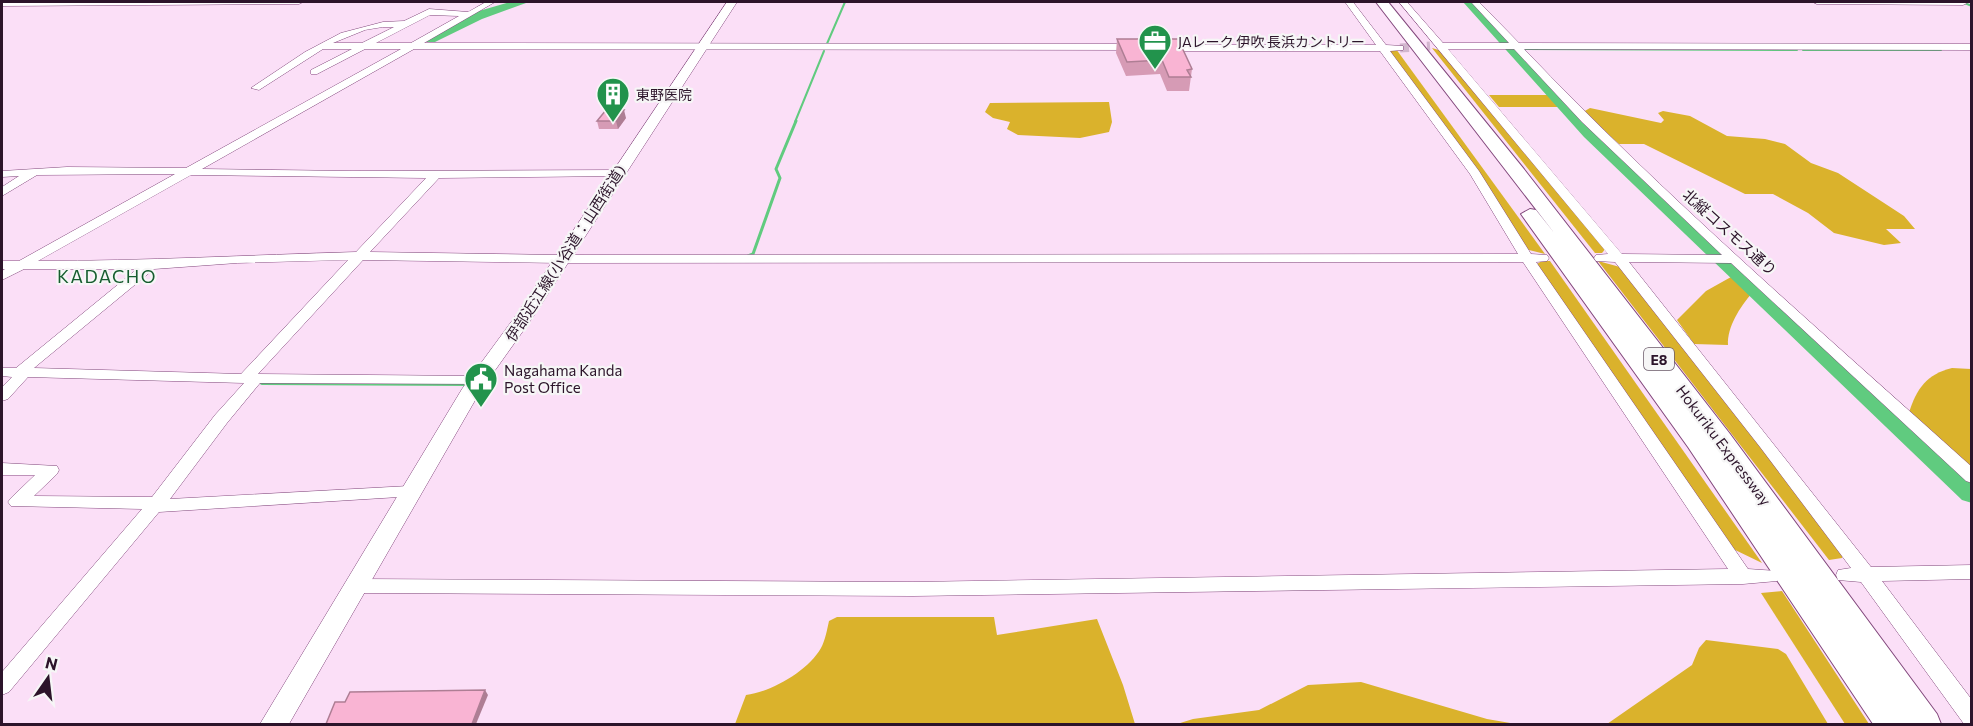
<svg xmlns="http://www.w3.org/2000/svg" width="1973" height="726" font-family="Commissioner,'Noto Sans JP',sans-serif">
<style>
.forest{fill:#dab22c}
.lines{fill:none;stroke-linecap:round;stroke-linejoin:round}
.stream-far2{stroke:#60cb7f;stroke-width:2}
.stream-far1{stroke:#60cb7f;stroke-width:3}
.stream{stroke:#60cb7f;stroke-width:4}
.river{fill:#60cb7f;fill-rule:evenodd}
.minor-tunnel{stroke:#d2b6ce;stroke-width:9;stroke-dasharray:9 4.5;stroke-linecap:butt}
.minor-casing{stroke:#82477c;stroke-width:1}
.major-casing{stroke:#82477c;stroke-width:1}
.highway-casing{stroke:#82477c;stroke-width:2}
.minor{fill:#fff;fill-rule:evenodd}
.major{fill:#fff;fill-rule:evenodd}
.highway{fill:#fff;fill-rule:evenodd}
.wall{fill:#d69bb5}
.shaded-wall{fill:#ae7e94}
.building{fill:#f9b4d3;stroke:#ae7e94;stroke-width:1.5}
.labels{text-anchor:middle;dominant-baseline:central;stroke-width:4.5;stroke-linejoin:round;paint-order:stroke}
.far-poi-label{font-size:14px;fill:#2c142a;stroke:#f6f6f6;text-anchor:start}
.shield{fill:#f6f6f6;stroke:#695867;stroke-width:1.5}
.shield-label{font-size:14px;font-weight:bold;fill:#2c142a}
.street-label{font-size:15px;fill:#2c142a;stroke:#f6f6f6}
.poi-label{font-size:15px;fill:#2c142a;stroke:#f6f6f6;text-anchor:start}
.quarter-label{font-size:18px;letter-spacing:1.5px;fill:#165c2f;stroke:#f6f6f6}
</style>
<rect width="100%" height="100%" fill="#fbdff7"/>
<g class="forest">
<path d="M1432,48L1442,51L1606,248L1602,253H1595Z"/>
<path d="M1396,49L1545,254L1525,249L1389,50Z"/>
<path d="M1489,95H1551L1563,107H1499Z"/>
<path d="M1109,102L1112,122L1109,132L1080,138L1018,135L1007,129L1010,122L993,118L985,112L990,103Z"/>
<path d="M1590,108L1661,123L1664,120L1658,113L1663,111L1690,116L1727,136L1765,139L1785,144L1811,163L1838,173L1904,216L1915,229H1886L1901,243L1884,245L1834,233L1808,213L1773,194H1745L1644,144H1619L1583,112Z"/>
<path d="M1542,261H1550L1762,563L1729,547L1537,264Z"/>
<path d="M1598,261L1620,267L1842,546V558L1829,560Z"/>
<path d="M1731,277L1752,293C1740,307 1727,327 1728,345L1694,344L1677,320L1706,291Z"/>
<path d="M1952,368L1971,369V467L1909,413C1916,389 1927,374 1952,368Z"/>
<path d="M1782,591L1869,724H1845L1761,593Z"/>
<path d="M837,617H994L997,635L1097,619L1123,685L1135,724H735L746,695C771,692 808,671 821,648C825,641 827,630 829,621Z"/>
<path d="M1706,640L1778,649L1786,654L1828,724H1607L1692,665L1699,648Z"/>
<path d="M1361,682L1487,719L1516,724H1177L1193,719L1259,710L1308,685Z"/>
</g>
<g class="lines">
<g class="stream-far2">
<path d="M58,2H105"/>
<path d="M1962,2L1972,6"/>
<path d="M826,46L845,2"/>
<path d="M1514,49L1797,50"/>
<path d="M1803,50H1941"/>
<path d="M795,122L824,51"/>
</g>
<path class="stream-far1" d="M748,256L753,254L780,178L776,169L796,121"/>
<path class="stream" d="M262,383L470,384"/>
<g class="river">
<path d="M510,2L526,3L482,19L435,42H425L423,39L472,13Z"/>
<path d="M1463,2H1476L1596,129L1972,477V503L1962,500L1584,137Z"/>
</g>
<path class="minor-tunnel" d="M1400,48L1430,46"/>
<defs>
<g id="minor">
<path d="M2,2H303L299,4L2,6Z"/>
<path d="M486,2H495L424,43L1136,44L1141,47L1136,50L414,49L202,169L352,171L618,170L624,173L618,176L439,178L370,252L562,255L1518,254L1470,174L1380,51H1163L1158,48L1163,45H1376L1345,2H1353L1386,45L1403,46V50L1390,51L1479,171L1531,254L1547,255L1549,258L1547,261L1536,262L1748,569L1777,571L1779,576L1777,581L1743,584L913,596L357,593L350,591L347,586L350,581L357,579L913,582L1728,569L1523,262L562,263L363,260L258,374L478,376L483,378L486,381L483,384L260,383L227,423L170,499L409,486L415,488L418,492L415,496L159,512L9,692L2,695V672L142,509L11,506L8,502L11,498L35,475H2V463L57,466L59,470L57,474L34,496L152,497L215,415L244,383L28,377L8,399L2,401V387L12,377L2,376V368H16L137,269H24L2,280V271L5,269H2V261H19L175,174L37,175L2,196V187L19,176L2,177V171L67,167L186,168L401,49H365L317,74H311V70L352,49H323L259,90L251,88L305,52L341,33L383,22L404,21L429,9L468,12ZM430,15L459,16L411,43H376ZM383,27H394L362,43H333L365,30ZM191,175L426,178L356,252C250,255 144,261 38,261ZM348,260L241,374L34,368L154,269L237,263Z"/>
<path d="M1399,2H1407L1443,43H1509L1471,2H1479L1519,43L1972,44V50L1524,49C1665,197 1820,330 1972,467V483L1966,481L1731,263L1629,262L1871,567L1972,565V579L1882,581L1972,700V724H1964L1861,582L1838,580L1836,575L1838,570L1851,568L1760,447L1615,262L1596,261L1594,258L1596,255L1608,254ZM1448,49H1514L1582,122L1722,255L1622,254Z"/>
<path d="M1813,2H1966L1967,3L1963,5L1817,4Z"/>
</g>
<path id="major" d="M727,2H737L533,317L481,390L289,724H260L462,389L517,314Z"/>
<path id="highway" d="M1376,2H1388L1523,168L1730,434L1937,714L1941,724H1873L1688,447L1521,214L1530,209L1536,210L1555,234Z"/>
</defs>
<use href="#minor" class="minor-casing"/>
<use href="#major" class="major-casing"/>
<use href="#highway" class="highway-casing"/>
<use href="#minor" class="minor"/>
<use href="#major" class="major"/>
<use href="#highway" class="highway"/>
</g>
<g class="wall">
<path d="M1117,39L1192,69L1189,91H1167L1160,74L1126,76L1116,53Z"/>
<path d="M626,118L618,129H599L597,121Z"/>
</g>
<g class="shaded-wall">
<path d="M624,110L626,118L618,129L616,121Z"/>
<path d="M485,690L488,695L476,724H472Z"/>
</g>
<g class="building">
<path d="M1117,39H1178L1192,69L1187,70L1191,77H1169L1162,60L1127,62Z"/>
<path d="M606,110H624L616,121H597Z"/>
<path d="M485,690L472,724H326L335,702H345L350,692Z"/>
</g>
<defs>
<symbol id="office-pin" viewBox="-11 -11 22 30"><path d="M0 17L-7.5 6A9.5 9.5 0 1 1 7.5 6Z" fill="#22934c" stroke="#f6f6f6"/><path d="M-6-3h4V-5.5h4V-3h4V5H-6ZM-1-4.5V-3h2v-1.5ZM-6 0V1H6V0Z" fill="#fff"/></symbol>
<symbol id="building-pin" viewBox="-11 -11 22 30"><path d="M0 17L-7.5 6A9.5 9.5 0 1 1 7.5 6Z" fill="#22934c" stroke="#f6f6f6"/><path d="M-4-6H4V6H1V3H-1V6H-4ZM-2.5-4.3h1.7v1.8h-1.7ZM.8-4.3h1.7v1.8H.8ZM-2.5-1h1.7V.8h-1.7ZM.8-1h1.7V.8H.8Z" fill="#fff"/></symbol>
<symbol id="civic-pin" viewBox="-11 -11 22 30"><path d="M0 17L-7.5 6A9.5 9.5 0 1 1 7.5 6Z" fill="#22934c" stroke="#f6f6f6"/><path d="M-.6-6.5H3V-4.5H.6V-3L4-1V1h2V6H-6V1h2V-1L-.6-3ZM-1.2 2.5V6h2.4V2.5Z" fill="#fff"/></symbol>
</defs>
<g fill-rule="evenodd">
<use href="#office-pin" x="1136" y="22" width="38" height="52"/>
<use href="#building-pin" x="594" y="75" width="38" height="52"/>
<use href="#civic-pin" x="462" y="360" width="38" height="52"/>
</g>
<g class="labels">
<g class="far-poi-label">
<text x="1178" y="41">JAレーク 伊吹 長浜カントリー</text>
<text x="636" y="94">東野医院</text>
</g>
<rect class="shield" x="1644" y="348" width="30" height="22" rx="4.5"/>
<g class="shield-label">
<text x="1659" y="359">E8</text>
</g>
<g class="street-label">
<text transform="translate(1730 232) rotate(42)">北縦コスモス通り</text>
<text transform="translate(565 253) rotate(-57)">伊部近江線(小谷道：山西街道)</text>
<text transform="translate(1724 445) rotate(53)">Hokuriku Expressway</text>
</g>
<g class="poi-label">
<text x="504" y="370">Nagahama Kanda<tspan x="504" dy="17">Post Office</tspan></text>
</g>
<g class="quarter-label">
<text x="107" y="276">KADACHO</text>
</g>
</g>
<rect width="1973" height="726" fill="none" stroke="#2c142a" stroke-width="6"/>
<g transform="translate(48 678) rotate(14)" stroke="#f6f6f6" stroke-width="4.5" paint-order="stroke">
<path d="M0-4.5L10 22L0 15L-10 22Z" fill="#2c142a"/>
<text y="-9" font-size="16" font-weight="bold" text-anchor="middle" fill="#2c142a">N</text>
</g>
</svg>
